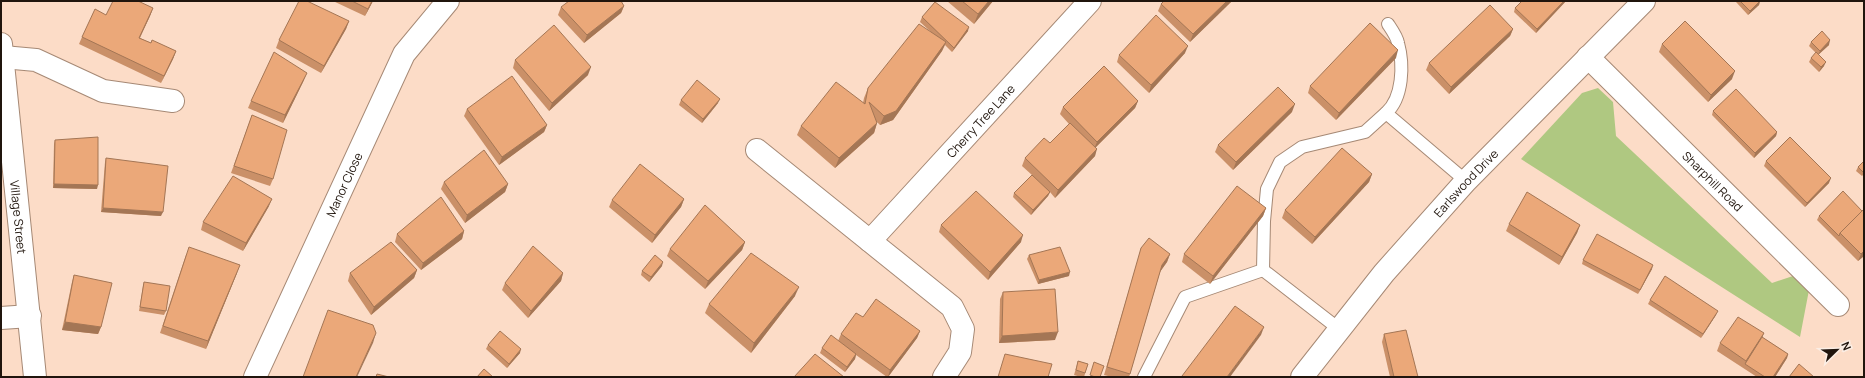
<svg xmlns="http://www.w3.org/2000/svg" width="1865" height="378" font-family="Manrope,sans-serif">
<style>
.green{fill:#afc881}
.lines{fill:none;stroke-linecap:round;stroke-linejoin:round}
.service-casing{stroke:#a68975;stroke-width:14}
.minor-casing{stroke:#a68975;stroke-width:24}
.service{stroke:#fff;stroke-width:12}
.minor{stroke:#fff;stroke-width:22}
.wall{fill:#ca9068}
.shaded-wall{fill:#a47655}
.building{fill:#eba879;stroke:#a47655}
.labels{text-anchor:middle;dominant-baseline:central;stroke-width:3;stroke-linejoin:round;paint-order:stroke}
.street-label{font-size:12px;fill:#20150d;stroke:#fbeee5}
</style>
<rect width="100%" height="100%" fill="#fcdcc7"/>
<path class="green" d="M1598,88L1613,102L1616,136L1772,283L1796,275L1809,290L1800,337L1521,159L1582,93Z"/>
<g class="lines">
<defs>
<g id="service">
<path d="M1388,24C1392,30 1397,37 1398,43C1404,65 1403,98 1386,113L1466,181"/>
<path d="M1263,270L1339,329"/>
<path d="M1144,377L1185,297L1263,270L1264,221L1267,189L1280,162L1302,147L1365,132L1386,113"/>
</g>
<g id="minor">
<path id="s1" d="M1,44L35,377"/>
<path d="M3,57L36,60L103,91L173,101"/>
<path id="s2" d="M1588,57L1838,305"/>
<path d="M757,150L870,241"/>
<path d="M1,318L30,316"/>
<path id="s3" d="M255,377L404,54L448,1"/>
<path id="s4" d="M944,377L960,352L963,329L952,307L870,241L1090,1"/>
<path id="s5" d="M1302,377L1384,273L1466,181L1644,1"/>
</g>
</defs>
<use href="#service" class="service-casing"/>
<use href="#minor" class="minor-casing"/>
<use href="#service" class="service"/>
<use href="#minor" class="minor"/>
</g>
<g class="wall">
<path d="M333,1H373L365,16Z"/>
<path d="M947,1H993L974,24Z"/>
<path d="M1164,1H1232L1190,42L1158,11L1161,4Z"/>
<path d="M1566,1L1536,33L1514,12L1515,8Z"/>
<path d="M1736,1H1760L1759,5L1748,15L1736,2Z"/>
<path d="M624,6L621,13L584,43L558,15L561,7Z"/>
<path d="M153,8L150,16L140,38L151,43L176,51L173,59L161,83L79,44L82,37L106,15Z"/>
<path d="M922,17L968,31L952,52L945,45L942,51L893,120L880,125L877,122V123L874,133L835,168L797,135L801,126L863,103L864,98L868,88L931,32L920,22Z"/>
<path d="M349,21L346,29L321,73L276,48L279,40Z"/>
<path d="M1513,29L1510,36L1449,94L1426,70L1429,63Z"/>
<path d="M1811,42L1829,45L1818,55L1824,66L1819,72L1809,62L1811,58L1816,53L1809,46Z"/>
<path d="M1662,44L1732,79L1708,102L1659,52Z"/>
<path d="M1185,53L1149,93L1117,62L1119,55Z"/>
<path d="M1396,58L1336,120L1308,93L1310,86Z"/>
<path d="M515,60L588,75L549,111L513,68Z"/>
<path d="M304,80L283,123L248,108L251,101Z"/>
<path d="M681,100L718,103L702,123L679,105Z"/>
<path d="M1138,101L1135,108L1096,147L1095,156L1055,198L1050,192L1048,196L1031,215L1013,197L1014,193L1032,175L1022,166L1025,158L1050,143L1069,124L1060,114L1063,107Z"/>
<path d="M467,109L547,125L544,132L499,165L464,116Z"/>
<path d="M1713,111L1777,132L1776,136L1754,158L1712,115Z"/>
<path d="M1292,112L1233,170L1215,152L1218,145Z"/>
<path d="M252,115L273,179L270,186L231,173Z"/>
<path d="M55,140L97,189L53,188L54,144Z"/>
<path d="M106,158L161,216L101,212L105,162Z"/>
<path d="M1766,161L1829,183L1805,207L1764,166Z"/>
<path d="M1864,161V174L1862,176L1856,171L1858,167Z"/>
<path d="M1372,174L1369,182L1312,244L1282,218L1285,210Z"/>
<path d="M444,182L508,184L505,192L465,223L441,189Z"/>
<path d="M684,199L681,207L652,243L609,207L612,200Z"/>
<path d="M269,206L243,251L201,230L203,222Z"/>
<path d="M1266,208L1263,216L1210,284L1182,262L1184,254Z"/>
<path d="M1864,209V256L1858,261L1817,220L1819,216L1862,211Z"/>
<path d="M1509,224L1580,225L1577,233L1559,265L1506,231Z"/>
<path d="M941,225L1021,242L988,280L939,232Z"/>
<path d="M464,231L462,239L421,270L395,242L397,234Z"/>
<path d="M745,242L742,250L705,289L667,256L670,249Z"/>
<path d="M1141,248L1170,254L1167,262L1160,272L1129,377H1112L1104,375L1139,256Z"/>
<path d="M186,255L237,273L206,349L160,333Z"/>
<path d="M1029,255L1069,276L1038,284L1027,259Z"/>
<path d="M1583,260L1652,269L1638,294L1582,264Z"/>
<path d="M662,266L649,282L641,275L642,271Z"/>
<path d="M417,270L414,278L371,315L348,281L350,273Z"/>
<path d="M563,273L561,281L528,318L502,290L505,283Z"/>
<path d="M74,275L101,327L98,334L62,330L72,282Z"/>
<path d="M144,282L166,311L164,315L139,311L143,286Z"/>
<path d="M1003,292L1055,340L999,343L1000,299Z"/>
<path d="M795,296L751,353L705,313L709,304Z"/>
<path d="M1650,300L1716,315L1701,338L1648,304Z"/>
<path d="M863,317L920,331L917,338L888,377H887L856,355L855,359L845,372L820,353L822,348L838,341L841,334Z"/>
<path d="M1764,333L1762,337L1788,354L1787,358L1775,377H1757L1717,351L1720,343Z"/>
<path d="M1384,334L1418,377H1390L1382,342Z"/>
<path d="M488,345L520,353L507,368L486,349Z"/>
<path d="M1078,361L1088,364L1084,377H1081L1074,375Z"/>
</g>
<g class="shaded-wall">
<path d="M372,1H373L365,16L368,9Z"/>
<path d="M989,1H993L974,24L978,14Z"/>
<path d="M1227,1H1232L1190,42L1193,34Z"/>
<path d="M1564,1H1566L1536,33L1537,29Z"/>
<path d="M1760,1L1759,5L1748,15L1750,11Z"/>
<path d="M624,6L621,13L584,43L587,35Z"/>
<path d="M153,8L150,16L136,45L139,38Z"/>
<path d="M349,21L346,29L321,73L324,66Z"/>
<path d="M969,27L968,31L952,52L954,48Z"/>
<path d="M1513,29L1510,36L1449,94L1451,87Z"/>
<path d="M1830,40L1829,45L1818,55L1820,51Z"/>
<path d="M946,42L942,51L893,120L880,125L884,116Z"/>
<path d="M1188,46L1185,53L1149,93L1151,85Z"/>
<path d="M1398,50L1396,58L1336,120L1339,113Z"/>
<path d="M176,51L173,59L161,83L164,76Z"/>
<path d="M1826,62L1824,66L1819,72L1821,67Z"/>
<path d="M591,67L588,75L549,111L552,103Z"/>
<path d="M1735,71L1732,79L1708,102L1711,95Z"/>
<path d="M307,73L304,80L283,123L285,115Z"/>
<path d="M720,99L718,103L702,123L703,119Z"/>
<path d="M1138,101L1135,108L1094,149L1097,142Z"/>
<path d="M1295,104L1292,112L1233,170L1236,162Z"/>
<path d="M877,123L874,133L835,168L839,158Z"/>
<path d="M547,125L544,132L499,165L502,157Z"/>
<path d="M1777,132L1776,136L1754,158L1755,153Z"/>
<path d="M1097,149L1095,156L1055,198L1058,190Z"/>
<path d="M1372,174L1369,182L1312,244L1315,237Z"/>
<path d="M1831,178L1829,183L1805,207L1807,203Z"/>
<path d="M54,184L98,185L97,189L53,188Z"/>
<path d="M508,184L505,192L465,223L467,215Z"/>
<path d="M1050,192L1048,196L1031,215L1033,210Z"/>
<path d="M272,199L269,206L243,251L246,243Z"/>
<path d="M684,199L681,207L652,243L655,235Z"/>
<path d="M103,208L163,212L161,216L101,212Z"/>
<path d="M1266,208L1263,216L1210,284L1213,276Z"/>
<path d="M1580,225L1577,233L1559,265L1562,257Z"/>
<path d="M464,231L462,239L421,270L423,263Z"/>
<path d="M1023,235L1021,242L988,280L990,272Z"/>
<path d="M745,242L742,250L705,289L708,281Z"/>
<path d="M1864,251V256L1858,261L1861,254Z"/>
<path d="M1170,254L1167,262L1159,273L1162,265Z"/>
<path d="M663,262L662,266L649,282L651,277Z"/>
<path d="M240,265L237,273L206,349L208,341Z"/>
<path d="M1653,265L1652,269L1638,294L1640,290Z"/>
<path d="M417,270L414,278L371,315L374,307Z"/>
<path d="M1070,272L1069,276L1038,284L1039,280Z"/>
<path d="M563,273L561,281L528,318L531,311Z"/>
<path d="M799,287L795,296L751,353L754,343Z"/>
<path d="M1718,311L1716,315L1701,338L1703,334Z"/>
<path d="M65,322L101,327L98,334L62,330Z"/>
<path d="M1264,327L1261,335L1230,377H1227Z"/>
<path d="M920,331L917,338L888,377L890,370Z"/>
<path d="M1058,332L1055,340L999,343L1002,336Z"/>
<path d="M376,333L373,343L357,377H356Z"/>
<path d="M1764,333L1761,341L1745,364L1746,361Z"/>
<path d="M521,349L520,353L507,368L509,364Z"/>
<path d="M856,354L855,359L845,372L847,367Z"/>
<path d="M1788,354L1787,358L1775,377H1773Z"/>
</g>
<g class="building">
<path d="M113,1H138L153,8L139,38L151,43L152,40L176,51L164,76L82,37L95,9L106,15Z"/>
<path d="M299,1H307L349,21L324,66L279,40Z"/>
<path d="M352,1H372L368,9Z"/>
<path d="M569,1H621L624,6L587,35L561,7Z"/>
<path d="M962,1H989L978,14Z"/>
<path d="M1164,1H1227L1193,34L1161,4Z"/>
<path d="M1522,1H1564L1537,29L1515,8Z"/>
<path d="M1740,1H1760L1750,11Z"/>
<path d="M935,2L969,27L954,48L922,17Z"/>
<path d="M1490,5L1513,29L1451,87L1429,63Z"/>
<path d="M1156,15L1188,46L1151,85L1119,55Z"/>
<path d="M1685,21L1735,71L1711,95L1662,44Z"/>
<path d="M1370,23L1398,50L1339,113L1310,86Z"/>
<path d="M919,24L946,42L896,111L884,116L869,102L877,123L839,158L801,126L836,82L865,104L868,88Z"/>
<path d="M554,25L591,67L552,103L515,60Z"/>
<path d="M1822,31L1830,40L1820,51L1811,42Z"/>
<path d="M274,52L307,73L285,115L251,101Z"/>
<path d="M1816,52L1826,62L1821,67L1811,58Z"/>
<path d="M1104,66L1138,101L1097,142L1063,107Z"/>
<path d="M512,76L547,125L502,157L467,109Z"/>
<path d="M697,80L720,99L703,119L681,100Z"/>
<path d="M1278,87L1295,104L1236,162L1218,145Z"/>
<path d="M1736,89L1777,132L1755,153L1713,111Z"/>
<path d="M252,115L287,130L273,179L234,166Z"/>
<path d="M1070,123L1097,149L1058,190L1025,158L1044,138L1050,143Z"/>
<path d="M98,137V185L54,184L55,140Z"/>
<path d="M1790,137L1831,178L1807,203L1766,161Z"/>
<path d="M1342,148L1372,174L1315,237L1285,210Z"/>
<path d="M484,150L508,184L467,215L444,182Z"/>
<path d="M106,158L168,166L163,212L103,208Z"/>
<path d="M1864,161V171L1863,172L1858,167Z"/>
<path d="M640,164L684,199L655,235L612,200Z"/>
<path d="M1032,175L1050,192L1033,210L1014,193Z"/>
<path d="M233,176L272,199L246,243L203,222Z"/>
<path d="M1237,186L1266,208L1213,276L1184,254Z"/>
<path d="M976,191L1023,235L990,272L941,225Z"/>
<path d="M1843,191L1862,211L1840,233L1839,236L1819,216Z"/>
<path d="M1527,192L1580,225L1562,257L1509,224Z"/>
<path d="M441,197L464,231L423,263L397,234Z"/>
<path d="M705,205L745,242L708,281L670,249Z"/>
<path d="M1864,209V251L1861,254L1840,233Z"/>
<path d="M1597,234L1653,265L1640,290L1583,260Z"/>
<path d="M1149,238L1170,254L1162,265L1130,374L1107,367L1141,248Z"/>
<path d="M391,242L417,270L374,307L350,273Z"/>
<path d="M533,246L563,273L531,311L505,283Z"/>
<path d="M189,247L240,265L208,341L163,326Z"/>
<path d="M1060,247L1070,272L1039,280L1029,255Z"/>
<path d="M751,253L799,287L754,343L709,304Z"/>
<path d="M655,255L663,262L651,277L642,271Z"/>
<path d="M74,275L112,283L101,327L65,322Z"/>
<path d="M1665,276L1718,311L1703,334L1650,300Z"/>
<path d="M144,282L170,286L166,311L140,307Z"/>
<path d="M1055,289L1058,332L1002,336L1003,292Z"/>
<path d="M876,299L920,331L890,370L841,334L856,313L863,317Z"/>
<path d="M1235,306L1264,327L1227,377H1184L1182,376Z"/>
<path d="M328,310L373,325L376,333L356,377H303Z"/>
<path d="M1738,317L1764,333L1746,361L1720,343Z"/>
<path d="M1406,330L1418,377H1394L1384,334Z"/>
<path d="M500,331L521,349L509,364L488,345Z"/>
<path d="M831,335L856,354L847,367L822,348Z"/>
<path d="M1762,337L1788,354L1773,377H1765L1745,364Z"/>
<path d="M815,354L844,377H794Z"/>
<path d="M1005,354L1052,364L1048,377H998Z"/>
<path d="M1078,361L1088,364L1085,373L1076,370Z"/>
<path d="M1094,362L1104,366L1100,377H1095L1090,375Z"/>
<path d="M1799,364L1814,377H1789Z"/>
<path d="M484,369L493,377H477Z"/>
<path d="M377,374L389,377H376Z"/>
</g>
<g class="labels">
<g class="street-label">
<text stroke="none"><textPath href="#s4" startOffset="346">Cherry Tree Lane</textPath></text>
<text stroke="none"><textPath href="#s2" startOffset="176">Sharphill Road</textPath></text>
<text stroke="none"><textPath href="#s5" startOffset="254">Earlswood Drive</textPath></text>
<text stroke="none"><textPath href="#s3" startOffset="212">Manor Close</textPath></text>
<text stroke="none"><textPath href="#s1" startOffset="174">Village Street</textPath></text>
</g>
</g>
<rect width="1865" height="378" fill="none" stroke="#20150d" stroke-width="4"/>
<g transform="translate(1837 350) rotate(67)" stroke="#fbeee5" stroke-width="3" paint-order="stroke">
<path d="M0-3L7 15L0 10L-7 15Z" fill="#20150d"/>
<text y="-6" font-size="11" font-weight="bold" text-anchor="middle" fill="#20150d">N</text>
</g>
</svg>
